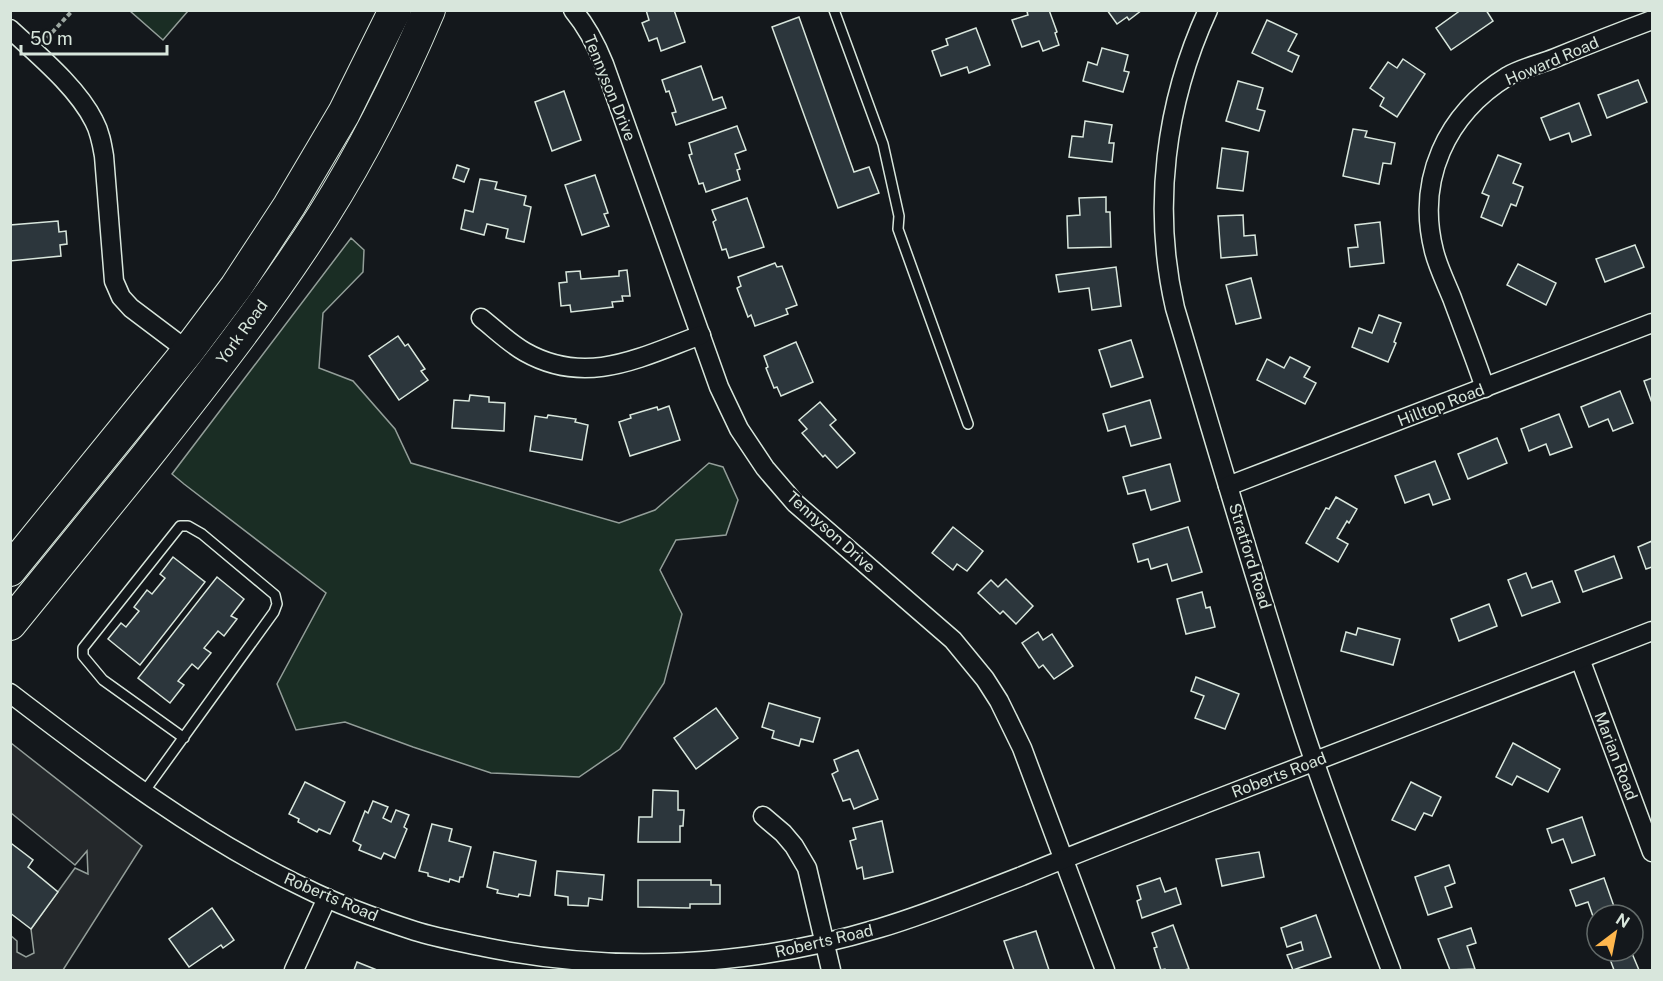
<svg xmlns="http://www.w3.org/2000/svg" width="1663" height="981" font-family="'Public Sans',sans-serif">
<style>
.green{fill:#1a2d24;stroke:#939e99;stroke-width:1.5}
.parking{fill:#24282b;stroke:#939e99;stroke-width:1.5}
.building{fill:#2c363c;stroke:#d8e6dc;stroke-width:1.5}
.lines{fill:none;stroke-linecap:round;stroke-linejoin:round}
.lane-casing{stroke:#d8e6dc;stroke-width:12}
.street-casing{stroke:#d8e6dc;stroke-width:21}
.highway-casing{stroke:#d8e6dc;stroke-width:34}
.path{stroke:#9da8a2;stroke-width:4;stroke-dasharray:4.5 3;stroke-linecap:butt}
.lane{stroke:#14181c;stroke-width:9}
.street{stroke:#14181c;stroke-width:18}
.highway{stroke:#14181c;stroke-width:32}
.labels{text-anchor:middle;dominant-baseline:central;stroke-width:4.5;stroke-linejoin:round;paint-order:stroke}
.street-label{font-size:16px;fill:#d8e6dc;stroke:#14181c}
</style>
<rect width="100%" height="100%" fill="#14181c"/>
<g class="green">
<path d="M130,11H188L163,40Z"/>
<path d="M351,238L364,250L363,272L323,313L319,368L353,381L395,429L411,463L619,523L655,510L709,463L723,467L738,500L726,535L676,540L660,570L682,614L664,683L620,749L579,777L491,773L413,747L345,722L296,730L277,684L326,593L184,484L172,474Z"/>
</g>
<path class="parking" d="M11,743L142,846L63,970H11L10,935L17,941V952L26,957L34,953L31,929L75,868L88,874L87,851L75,865L11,813Z"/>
<g class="building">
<path d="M646,10H674L685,42L661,51L657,38L649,41L642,23L649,20Z"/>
<path d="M1031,10H1049L1057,32L1055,33L1059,45L1043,51L1039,41L1022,47L1012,20L1028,15L1027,12Z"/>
<path d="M1107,10H1142L1129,20L1127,17L1117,24Z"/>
<path d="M1461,10H1486L1493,21L1451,50L1436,28Z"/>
<path d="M799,17L854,172L869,167L879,193L838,208L772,27Z"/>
<path d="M1267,20L1297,34L1288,51L1299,56L1292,72L1252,53Z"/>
<path d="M976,28L990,65L969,73L967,67L941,76L932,51L948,45L946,39Z"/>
<path d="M1102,48L1128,55L1124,71L1129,72L1123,92L1083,81L1088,62L1097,65Z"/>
<path d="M1403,59L1425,74L1397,117L1380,106L1384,98L1370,88L1388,62L1397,68Z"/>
<path d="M701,66L713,100L722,97L726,108L676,125L672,113L676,112L669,91L666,92L662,80Z"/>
<path d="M1638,80L1647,102L1607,118L1598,95Z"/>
<path d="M1238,81L1263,88L1257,109L1265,111L1259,131L1226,121Z"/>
<path d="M564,91L581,140L552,151L535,102Z"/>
<path d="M1579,103L1591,135L1572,142L1569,133L1550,140L1541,118Z"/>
<path d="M1085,121L1112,125L1109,143H1114L1112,162L1069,157L1072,136L1083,137Z"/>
<path d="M737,126L746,150L735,154L740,169L737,170L740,180L706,192L703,183L699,184L689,155L692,154L689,143Z"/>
<path d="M1353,129L1367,131L1365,137L1395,143L1391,164L1383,163L1379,184L1343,176Z"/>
<path d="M1222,148L1248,152L1243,191L1217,188Z"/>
<path d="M1498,155L1521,164L1513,183L1523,187L1516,206L1511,204L1502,226L1481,217L1489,196L1482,193Z"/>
<path d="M457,165L469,169L464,182L453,178Z"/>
<path d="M595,175L608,213L604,214L609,226L582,235L565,185Z"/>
<path d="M480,179L497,182L495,189L526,196L524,205L531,207L524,242L506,238L508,229L487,224L484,235L461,229L465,210L473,212Z"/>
<path d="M1106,197V212H1110L1111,247L1068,248L1067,216L1080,215L1079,198Z"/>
<path d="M747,198L764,247L729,258L726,249L722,250L713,222L716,220L712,210Z"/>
<path d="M1243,215L1244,236L1255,235L1257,255L1221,258L1218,216Z"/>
<path d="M58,221L59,232L66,231L67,244L60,245L61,256L10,261V225Z"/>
<path d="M1380,222L1384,263L1350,267L1348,248L1358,247L1355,225Z"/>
<path d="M1635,245L1644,267L1605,282L1596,259Z"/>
<path d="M775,263L777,267L782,266L797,305L786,309L788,314L755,326L751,315L748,317L737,288L741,286L738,277Z"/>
<path d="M1518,264L1556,283L1546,305L1507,285Z"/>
<path d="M1116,267L1121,306L1092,310L1089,288L1059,292L1056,275Z"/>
<path d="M627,270L630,296H622L623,301L612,302L613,307L571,312L570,305L561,306L559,283L567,282L566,272L580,271L581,279L619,276V271Z"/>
<path d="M1251,278L1261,318L1236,324L1226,285Z"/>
<path d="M1379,315L1401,323L1394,342L1396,343L1388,362L1352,347L1359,328L1372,333Z"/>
<path d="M398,336L405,346L408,344L425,369L421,371L428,380L399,400L369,356Z"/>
<path d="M1131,340L1143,377L1111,387L1099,350Z"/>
<path d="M796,342L813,382L781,396L777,387L774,388L766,368L768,367L764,356Z"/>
<path d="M1290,357L1310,367L1304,377L1316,383L1305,404L1257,380L1267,359L1284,368Z"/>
<path d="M1652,378V403L1644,381Z"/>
<path d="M1620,391L1633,423L1613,431L1608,419L1589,427L1581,407Z"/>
<path d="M470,395L489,397V402L505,403L504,431L452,428L454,400L469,401Z"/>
<path d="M1150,400L1161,438L1131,446L1125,426L1108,431L1103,414Z"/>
<path d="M820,402L836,420L830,425L855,453L837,468L825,455L823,457L802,433L807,429L799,420Z"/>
<path d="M669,406L680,440L630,456L619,422L631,418L630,415L657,407L658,410Z"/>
<path d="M1559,414L1572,447L1550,455L1546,444L1529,451L1521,429Z"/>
<path d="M548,415L576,419L575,422L588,425L582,460L530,451L535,416L547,418Z"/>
<path d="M1497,438L1507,463L1468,479L1458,454Z"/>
<path d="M1435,461L1450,499L1433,505L1429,494L1405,503L1395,476Z"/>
<path d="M1170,464L1180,501L1151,510L1145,490L1128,494L1123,477Z"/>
<path d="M1336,497L1357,509L1349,523L1347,521L1337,538L1348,544L1338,562L1306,543L1326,508L1329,509Z"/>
<path d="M953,527L983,551L967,571L957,564L953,570L932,553Z"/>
<path d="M1188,527L1202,572L1172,581L1167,564L1151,569L1148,559L1138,562L1133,544Z"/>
<path d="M1652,541V567L1646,569L1638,547Z"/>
<path d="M1614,556L1622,578L1583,592L1575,571Z"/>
<path d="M173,557L205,582L140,665L108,639L121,623L126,627L139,611L134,607L147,590L152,594L165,578L160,574Z"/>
<path d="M1526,573L1532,588L1552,581L1560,602L1522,616L1508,580Z"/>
<path d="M217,577L244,599L231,616L237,619L224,636L218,631L204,648L211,653L198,669L192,664L178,681L184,685L170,703L138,678Z"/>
<path d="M1006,579L1033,606L1016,624L1003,611L1000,614L978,593L991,580L998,587Z"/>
<path d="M1202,592L1206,608L1210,607L1215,627L1186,634L1177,599Z"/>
<path d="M1489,604L1497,626L1459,641L1451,619Z"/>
<path d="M1358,628L1400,639L1393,665L1341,651L1346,632L1356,635Z"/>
<path d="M1038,632L1043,640L1052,634L1073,666L1054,679L1043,665L1039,668L1022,643Z"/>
<path d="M1196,677L1239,694L1225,729L1195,718L1204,696L1191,691Z"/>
<path d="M769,703L820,718L813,742L801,739L799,746L772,738L774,731L762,727Z"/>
<path d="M716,708L738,738L696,769L674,738Z"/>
<path d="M1513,743L1560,769L1548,792L1517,776L1512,785L1496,777Z"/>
<path d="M858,750L878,799L854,809L850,799L843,801L832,774L838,771L834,760Z"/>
<path d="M305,782L345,802L330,834L319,829L317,832L298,822L299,819L289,814Z"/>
<path d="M1411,782L1441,797L1432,816L1424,813L1415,830L1392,820Z"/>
<path d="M653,790L678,791V810H684L683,826H680V842H638L639,817H652Z"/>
<path d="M373,801L388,807L383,818L391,822L396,810L409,815L404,827L407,829L395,858L384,853L381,859L359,850L361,845L353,841L365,811L368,813Z"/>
<path d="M1582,817L1595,855L1572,863L1563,839L1552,843L1547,829Z"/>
<path d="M882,821L893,872L864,879L862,867L857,869L850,841L856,839L853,828Z"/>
<path d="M432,824L452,829L449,841L471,847L463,877H460L459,882L450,879L449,882L428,876V873L419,871Z"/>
<path d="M12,844L33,860L28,867L58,892L31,929L10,913V846Z"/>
<path d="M494,852L536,861L530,896L519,894L518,897L497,893L498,890L487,887Z"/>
<path d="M1259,852L1264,877L1222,886L1216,859Z"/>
<path d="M1449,865L1455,883L1445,887L1452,907L1428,915L1415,877Z"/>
<path d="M557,871L604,875L602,900L589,898L588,906L568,905V897L555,895Z"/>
<path d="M1160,878L1165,892L1176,888L1181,904L1142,918L1137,901L1141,899L1137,886Z"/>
<path d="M1604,878L1617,915H1597L1596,925L1588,902L1576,906L1570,890Z"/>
<path d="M638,880H711V885H720V904H690V908L638,907Z"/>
<path d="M212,908L234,940L223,948L221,945L189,967L169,939Z"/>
<path d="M1316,915L1331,957L1293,970L1287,955L1303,950L1301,942L1287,947L1281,928Z"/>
<path d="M1173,925L1189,969L1184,970H1166L1165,969L1161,970L1154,948L1157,947L1152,933Z"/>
<path d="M1471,928L1476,943L1467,946L1475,969L1450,970L1438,939Z"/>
<path d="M1036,931L1049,970H1014L1004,941Z"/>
<path d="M1607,951H1631L1639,970H1614Z"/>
<path d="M357,962L377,970H354Z"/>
</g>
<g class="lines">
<defs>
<g id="lane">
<path d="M834,10L883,144L899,216L898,229L968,424"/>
<path d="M144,792L274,612L277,604L275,595L202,534L188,526H180L83,648V656L103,680L184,738"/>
</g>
<g id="street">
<path d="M573,10C587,27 596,44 604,64L719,387L739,429L765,468L795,503L953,640L985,679L999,701L1022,748L1105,970"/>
<path d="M1208,10C1165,103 1152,208 1175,308C1217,449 1258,591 1304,731C1331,812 1361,891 1391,970"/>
<path d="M10,29C38,55 77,87 94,121C100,132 102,144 104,156L114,281L121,297L131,308L188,351"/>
<path d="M481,318C495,329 509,343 525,352C587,387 641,357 701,335"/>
<path d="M1485,388C1475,358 1463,328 1452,298C1446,283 1438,267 1434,251C1416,180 1446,114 1508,76C1522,68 1540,64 1555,58C1587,45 1620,32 1652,20"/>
<path d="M1228,486L1652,323"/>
<path d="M1580,659L1652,852"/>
<path d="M10,693C104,765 200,838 307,889C341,906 378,919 415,931C437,938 461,942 484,947C616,974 751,967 880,928C928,914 975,894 1022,876C1082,851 1143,828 1204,804C1353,746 1503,689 1652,631"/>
<path d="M763,816L783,833L794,846L807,868L831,970"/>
<path d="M294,970L327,898"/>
</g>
<g id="highway">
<path d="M10,570L188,351L236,287L289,206L344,113L395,10"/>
<path d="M10,624C55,569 100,513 145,458C207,380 269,301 323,216C364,151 399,81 429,10"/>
</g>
</defs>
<use href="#lane" class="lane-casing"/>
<use href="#street" class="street-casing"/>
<use href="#highway" class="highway-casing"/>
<path class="path" d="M47,38L73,10"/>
<use href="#lane" class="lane"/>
<use href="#street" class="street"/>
<use href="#highway" class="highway"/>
</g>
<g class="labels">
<g class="street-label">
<text transform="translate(1552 61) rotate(-23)">Howard Road</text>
<text transform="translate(610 88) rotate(68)">Tennyson Drive</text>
<text transform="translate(242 332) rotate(-54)">York Road</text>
<text transform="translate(1441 405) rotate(-21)">Hilltop Road</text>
<text transform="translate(831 532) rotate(42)">Tennyson Drive</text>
<text transform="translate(1250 556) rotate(73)">Stratford Road</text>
<text transform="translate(1616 756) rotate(69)">Marian Road</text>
<text transform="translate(1279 775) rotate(-21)">Roberts Road</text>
<text transform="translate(331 897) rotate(23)">Roberts Road</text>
<text transform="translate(824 941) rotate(-13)">Roberts Road</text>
</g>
</g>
<rect width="1663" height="981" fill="none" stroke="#d8e6dc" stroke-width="24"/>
<g transform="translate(1615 933) rotate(32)"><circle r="28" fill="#14181c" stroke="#626a69" stroke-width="1.5"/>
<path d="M0-4.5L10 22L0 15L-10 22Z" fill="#ffb74d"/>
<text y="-9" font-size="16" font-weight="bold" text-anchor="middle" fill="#d8e6dc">N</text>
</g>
<path d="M21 45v9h146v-9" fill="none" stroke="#d8e6dc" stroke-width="3"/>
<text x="30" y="45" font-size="18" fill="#d8e6dc" stroke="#14181c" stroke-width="4.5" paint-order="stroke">50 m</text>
</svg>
